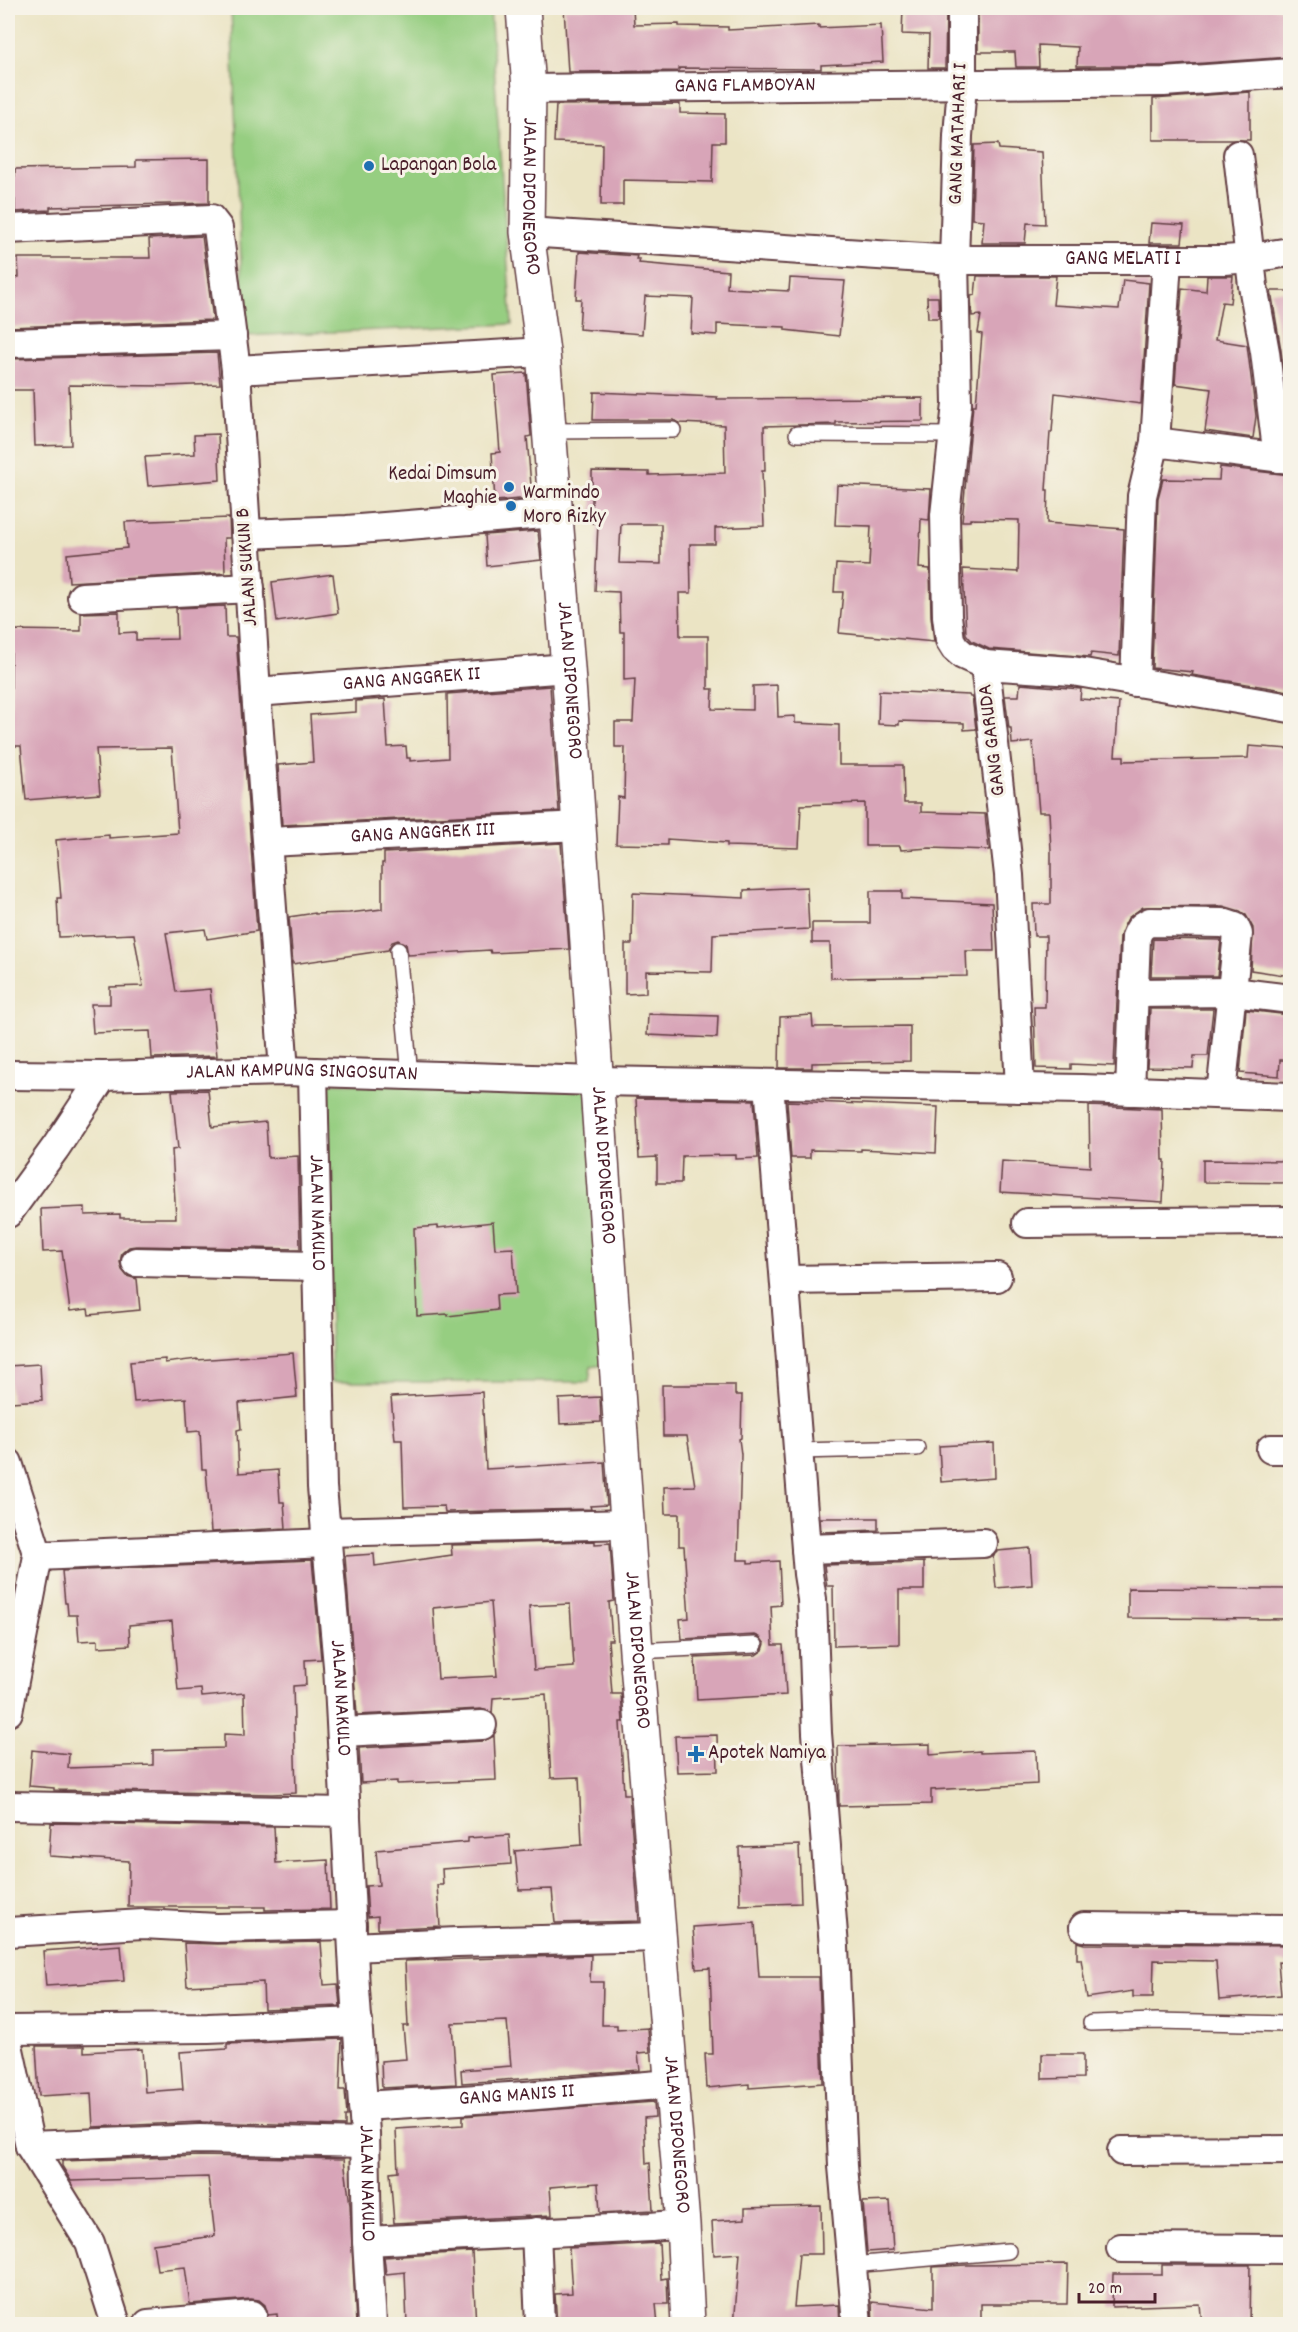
<svg xmlns="http://www.w3.org/2000/svg" width="1298" height="2332" font-family="Dekko,sans-serif">
<style>
.green{fill:#96ce81;stroke:#707656;stroke-width:1.5}
.building{fill:#d8a5b8;fill-rule:evenodd}
.lines{fill:none;stroke-linecap:round;stroke-linejoin:round}
.lane-casing{stroke:#623d42;stroke-width:18}
.street-casing{stroke:#623d42;stroke-width:32}
.secondary-casing{stroke:#623d42;stroke-width:36}
.lane{stroke:#fff;stroke-width:15}
.street{stroke:#fff;stroke-width:28}
.secondary{stroke:#fff;stroke-width:33}
.poi-dot{fill:#1f6fb2;stroke:#f7f3e8;stroke-width:2}
.labels{text-anchor:middle;dominant-baseline:central;stroke-width:6;stroke-linejoin:round;paint-order:stroke}
.street-label{font-size:21px;fill:#4a1f2b;stroke:#f7f3e8}
.poi-label{font-size:21px;fill:#4a1f2b;stroke:#f7f3e8;text-anchor:start}
</style>
<rect width="100%" height="100%" fill="#f7f3e8"/>
<filter id="ink" filterUnits="userSpaceOnUse"><feTurbulence type="fractalNoise" baseFrequency=".0167" numOctaves="2"/><feDisplacementMap in="SourceGraphic" scale="12" xChannelSelector="R" yChannelSelector="G"/><feConvolveMatrix kernelMatrix="1 2 1 2 8 2 1 2 1" color-interpolation-filters="sRGB"/></filter>
<filter id="wash" filterUnits="userSpaceOnUse"><feTurbulence type="fractalNoise" baseFrequency=".008" numOctaves="4" result="noise"/><feDisplacementMap in="SourceGraphic" scale="24" xChannelSelector="R" yChannelSelector="G"/><feGaussianBlur stdDeviation="1.35" result="paint"/><feColorMatrix in="noise" values="0 0 0 0 0 0 0 0 0 0 0 0 0 0 0 0 0 1.4 0 .05"/><feComposite in="paint" operator="in"/></filter>
<g filter="url(#wash)">
<rect width="100%" height="100%" fill="#ebe4c4"/>
<g class="green">
<path d="M231,8H490L512,324L244,336Z"/>
<path d="M322,1083L588,1088L609,1364L591,1367L589,1382H332Z"/>
</g>
<g id="blocks">
<g class="building">
<path d="M564,8H633L634,25L679,24V26L728,27V30L819,25V28L881,25L883,62L821,65V69L679,68V71L568,72Z"/>
<path d="M903,8H946L945,68H928L929,35L902,34Z"/>
<path d="M978,8H1290V57L1163,66H1077L1078,47L1038,45L1039,67H1016L1015,52H978Z"/>
<path d="M1250,92V140H1153V99Z"/>
<path d="M680,104V113L725,114V142H713L712,182L623,180V205H601L602,144L554,142L556,105Z"/>
<path d="M998,144L999,149L1042,152L1045,224L1027,223L1025,243H982L984,220L972,219L974,145Z"/>
<path d="M209,159V203L50,207V210L15,212V200H8V176H15V169L136,167V160Z"/>
<path d="M1151,223L1184,225L1182,243H1149Z"/>
<path d="M202,236L213,320L8,327V280L19,277L18,258H150L149,239Z"/>
<path d="M579,252L637,256L636,259H640L639,263L728,271L727,288L789,291L790,278L845,281L839,336L785,330V327L717,324V335L691,333L693,298L645,296L642,334L579,329L581,299H576Z"/>
<path d="M977,276H1056L1053,305L1119,309L1123,280L1149,283L1141,404L1055,393L1052,432H1050L1046,490H1048L1047,523L1124,529L1119,656L1091,653L1090,657L989,649L972,641L966,634L963,569L1018,572L1019,520L970,519V521H962L973,405H976L982,334L978,333L981,315L972,316L971,296L975,295Z"/>
<path d="M1207,276H1233L1230,303L1222,302L1215,340L1247,345L1256,416L1253,438L1205,431L1211,389L1175,384L1182,288L1206,291Z"/>
<path d="M1271,291H1290V408H1288L1281,350Z"/>
<path d="M927,297H938L939,318H928Z"/>
<path d="M217,353L220,384L166,386L69,385L71,445L35,446L33,390H10V359Z"/>
<path d="M526,373L531,436L527,437L532,498L495,501L492,453L500,452L494,375Z"/>
<path d="M594,392L717,397V399L923,398V421L836,422V424L764,426L765,471H762L764,526L715,528V544H690L691,593H679L680,636H708V689H713L712,709L753,710V686L777,685L778,717L795,716V723L839,725V765H903L904,803H921V812L985,814L989,850L930,848L901,850L900,846H865V803L801,805L799,848L727,846V843L667,839V845L616,844L618,797L624,798L625,747H615V722H633L635,679L624,680V632H620L619,592L595,591L598,523H592V471L649,472V475L725,473L724,425L680,423L673,420H593ZM621,524H661V564L619,563Z"/>
<path d="M218,434L220,480L148,486L145,457L195,454L194,435Z"/>
<path d="M1220,467L1290,475V678L1289,691L1192,675L1193,672L1152,668L1158,498L1163,479L1219,480Z"/>
<path d="M837,485L931,489L929,520L921,519L919,568L930,569L931,616L934,642L839,633L843,592H834L836,564L869,566L871,526L835,525Z"/>
<path d="M229,518L230,538H224L225,573L69,582L67,554L127,548L125,522Z"/>
<path d="M538,531L541,560L487,566L485,535Z"/>
<path d="M333,574L338,613L277,622L272,582Z"/>
<path d="M225,606L226,637H236L257,931L207,939L205,929L166,933L176,992L210,989L217,1056L152,1058L150,1031L93,1033L91,1004H110V987L143,986L134,934L59,937L57,898H61L56,840L109,835V838L178,833L172,748L96,749L100,794L26,800L21,746H11V630L81,631V613L119,612V633L136,632V640L177,639L176,608Z"/>
<path d="M1020,684L1081,689L1080,699L1119,702L1115,756H1124V761L1248,758L1249,746L1290,749V879L1285,913H1290V976L1251,970L1253,928L1246,915L1240,911L1223,906L1143,907L1128,918L1120,936L1114,1066L1071,1064V1069L1036,1068L1034,1007H1045L1046,936H1034L1033,904H1051V850L1049,812H1039L1033,742L1012,744L1011,728H1009L1005,696H1019Z"/>
<path d="M550,686L559,811L282,825L278,765L313,762L310,715L356,712V701L385,699L388,747L406,746L407,758H410V761L448,758L447,694Z"/>
<path d="M879,691L969,695L970,697H972L976,729L964,730V723L899,721V725L878,724Z"/>
<path d="M561,843L569,949L491,953L490,950L408,955L406,944L398,940L392,942L388,950L293,964L289,917L315,913V914L349,913L382,909V863H384V853Z"/>
<path d="M807,887L809,929L713,934L712,972L646,971V993L625,994V944H632L633,893L744,898V890Z"/>
<path d="M870,891H902V899L992,903L994,951H966L967,976L831,978L830,943H812V923H870Z"/>
<path d="M1153,939L1221,940L1217,976H1151Z"/>
<path d="M1150,1009H1213L1208,1056H1194L1193,1068L1147,1067Z"/>
<path d="M1246,1010L1290,1015V1060H1280L1279,1076L1240,1073Z"/>
<path d="M648,1014L718,1016L717,1038L647,1035Z"/>
<path d="M812,1015L813,1027L910,1026V1061L812,1063V1068H779L780,1017Z"/>
<path d="M208,1090L212,1127L266,1122L268,1158L298,1156L300,1249L136,1246L129,1247L122,1253L120,1262L122,1270L127,1276L137,1279L140,1310L89,1315L88,1309L70,1311L62,1251L43,1252L41,1209L85,1207V1215L120,1214V1218H176L172,1150L178,1149L172,1091Z"/>
<path d="M636,1098L754,1100L758,1158L736,1159V1155L682,1156L681,1183H657V1157L639,1158Z"/>
<path d="M787,1101L938,1107L936,1153L861,1149V1151L810,1150V1158H791Z"/>
<path d="M1089,1106L1162,1109L1163,1160H1165L1163,1202L1000,1192L1002,1161L1090,1167Z"/>
<path d="M1203,1160L1290,1161V1183L1203,1182Z"/>
<path d="M493,1222L495,1249L513,1248L516,1294L496,1295L497,1310L448,1316V1314L417,1316L414,1228L438,1226V1228Z"/>
<path d="M293,1353L297,1397L239,1403L241,1429L237,1430L239,1473L278,1470L280,1502H284L286,1528L211,1532L206,1469H202L200,1431L188,1432L186,1398L134,1402L130,1362L165,1359V1363L197,1359V1360Z"/>
<path d="M40,1364L42,1400L11,1402L8,1366Z"/>
<path d="M662,1385H735V1395H742L741,1438L739,1439L741,1454L738,1560H748V1563L779,1561L781,1605L771,1606L773,1645H783L786,1695L697,1700L695,1658L756,1655L763,1650L765,1644L760,1637L755,1635L682,1639L680,1619L689,1618L684,1546H679V1514H665L664,1487L695,1486L687,1436H663Z"/>
<path d="M482,1392L486,1469L604,1462L607,1505L590,1506L591,1509L445,1512L444,1506L404,1507L402,1440H395L391,1397Z"/>
<path d="M600,1397L601,1422L560,1424L559,1399Z"/>
<path d="M994,1443L995,1478L941,1482L939,1446Z"/>
<path d="M820,1518H878V1530L821,1532Z"/>
<path d="M595,1541V1544L610,1543L614,1601L609,1602L612,1640H608L612,1694H621L623,1722H620L624,1794H629L639,1921L555,1923L552,1889L519,1890L515,1851L582,1845L579,1777L551,1778L546,1694L493,1698L492,1713L481,1709L357,1715L345,1556L374,1554L375,1566L452,1555L451,1545ZM491,1602L497,1676L438,1679L433,1608ZM570,1604L574,1667L534,1670L529,1606Z"/>
<path d="M1030,1548L1032,1585L996,1588L993,1556L998,1551Z"/>
<path d="M312,1560L321,1659L305,1660L306,1685L293,1686L296,1793L272,1794L54,1790V1788L29,1786L32,1750L69,1754L68,1768L153,1765V1750L224,1748V1734L245,1735L244,1693L202,1697L201,1689L178,1691L172,1621L129,1625L130,1645L98,1647V1640L79,1641L77,1615H68L67,1603H65L62,1571Z"/>
<path d="M924,1562V1590H899V1644L834,1646L833,1586H827L824,1565Z"/>
<path d="M1128,1588L1290,1589V1619L1128,1618Z"/>
<path d="M717,1735L718,1771L677,1772L675,1736Z"/>
<path d="M494,1736L496,1780L397,1784V1781L361,1783L359,1748L483,1741Z"/>
<path d="M930,1744V1755L980,1751V1753L1036,1751L1037,1784L931,1790V1804L839,1806L838,1746Z"/>
<path d="M51,1823L274,1827L276,1863L328,1860L330,1909L265,1910V1907H128L129,1861L49,1856Z"/>
<path d="M509,1835L511,1864L442,1869L443,1885H437L440,1926L378,1929V1916L368,1917L366,1886L379,1885L376,1850L468,1842V1838Z"/>
<path d="M799,1845L801,1903L740,1905L739,1847Z"/>
<path d="M755,1923L759,1977H819L823,2083L749,2088V2084L707,2088L705,2054H713L710,1968L696,1969L693,1927Z"/>
<path d="M321,1942L324,1985L338,1984L340,2006L264,2009L263,1982L187,1986L184,1943L217,1944Z"/>
<path d="M1077,1942L1084,1944L1290,1945V1963L1278,1962L1281,1995L1219,2000L1216,1961L1154,1960L1153,1997H1133V1991L1087,1998L1081,1959H1077Z"/>
<path d="M121,1945L124,1981L46,1986L43,1951Z"/>
<path d="M591,1955L590,1982H603L602,2025H617V2030L648,2028L650,2052L638,2053L640,2070L462,2083L461,2070L511,2066L507,2021L452,2023L456,2084L382,2088L381,2061L406,2059L403,2026H408L405,1961Z"/>
<path d="M342,2039L340,2090H345L347,2116H345V2126L200,2122L93,2127L91,2093L39,2096L36,2046H84V2052L142,2049L145,2092L183,2089L180,2052L227,2049V2044Z"/>
<path d="M1042,2054H1083V2078L1042,2079Z"/>
<path d="M654,2102L655,2117L644,2118L646,2164L650,2163L653,2210L600,2213L598,2183L550,2187L552,2215L394,2223L390,2172L398,2171L396,2129L463,2125V2116Z"/>
<path d="M200,2156L344,2159L350,2205L356,2325H278L277,2314L268,2315L265,2305L259,2300L251,2299L190,2304L185,2267L157,2270L153,2244L215,2236L208,2177L71,2181L62,2166V2161Z"/>
<path d="M890,2201L893,2250L867,2252L863,2202Z"/>
<path d="M821,2206L822,2254H799L794,2307L839,2305L840,2325H734L740,2253L714,2255L712,2221L745,2219V2208Z"/>
<path d="M659,2243L661,2279L667,2278L668,2304H656L658,2325H557L555,2294L572,2293L569,2248Z"/>
<path d="M472,2252L476,2325H407L405,2272L386,2274L384,2257Z"/>
<path d="M1068,2264L1067,2304H981V2325H873L872,2302L933,2308V2267L966,2265Z"/>
<path d="M1162,2265H1250L1249,2325H1202L1200,2304L1112,2307L1113,2274H1162Z"/>
</g>
</g>
</g>
<g filter="url(#ink)">
<use href="#blocks" fill-opacity="0" stroke="#623d42" stroke-width="1.5"/>
<g class="lines">
<defs>
<g id="lane">
<path d="M549,431L673,430"/>
<path d="M797,434L954,435"/>
<path d="M398,950L410,1075"/>
<path d="M799,1451L917,1448"/>
<path d="M636,1651L755,1645"/>
<path d="M1091,2023L1157,2021L1290,2024"/>
<path d="M852,2265L1008,2251"/>
</g>
<g id="street">
<path d="M962,8V85L958,136L954,260L957,404L945,515L947,616L950,640L955,648L963,655L985,665"/>
<path id="s1" d="M529,89L1164,82L1290,73"/>
<path d="M1238,155L1253,286L1265,352L1278,458"/>
<path d="M8,229L211,219L218,228L236,370"/>
<path id="s2" d="M527,232L954,260H1224L1251,258L1290,252"/>
<path d="M8,343L232,336"/>
<path d="M1155,442L1290,459"/>
<path d="M246,534L347,530L556,513"/>
<path d="M82,597L250,588"/>
<path d="M1135,682L1142,496L1155,442L1167,261"/>
<path id="s3" d="M256,692L568,668"/>
<path id="s4" d="M269,842L579,826"/>
<path d="M1135,993L1233,992L1290,999"/>
<path d="M284,1071L256,692L236,370L543,352"/>
<path id="s5" d="M313,1072L322,1487L338,1666L355,1989L365,2133L367,2241L372,2324"/>
<path id="s6" d="M8,1075L103,1076L284,1071L596,1081L1082,1089L1290,1097"/>
<path d="M769,1084L808,1574L812,1599L817,1733L834,1947L843,2166L857,2324"/>
<path d="M1020,1088L1009,875L985,665L1072,671L1290,708"/>
<path d="M1130,1091L1136,937C1139,929 1141,926 1150,922L1223,923L1235,927L1238,934L1221,1094"/>
<path d="M8,1213L56,1147L103,1076"/>
<path d="M1027,1223L1290,1221"/>
<path d="M136,1262L317,1266"/>
<path d="M785,1280L997,1277"/>
<path d="M1271,1449H1290"/>
<path d="M8,1463L38,1556L8,1712"/>
<path d="M326,1532L629,1524"/>
<path d="M806,1549L983,1543"/>
<path d="M38,1556L327,1543"/>
<path d="M342,1732L482,1725"/>
<path d="M8,1806L346,1812"/>
<path d="M1084,1927L1290,1929"/>
<path d="M8,1932L143,1924L217,1928L352,1925"/>
<path d="M353,1947L457,1942L660,1937"/>
<path d="M8,2030L208,2028L358,2022"/>
<path d="M8,2045L30,2146L90,2243L116,2324"/>
<path id="s7" d="M363,2106L525,2096L671,2084"/>
<path d="M30,2146L200,2139L365,2143"/>
<path d="M1122,2151L1290,2150"/>
<path d="M536,2232L540,2324"/>
<path d="M367,2241L651,2227L683,2224"/>
<path d="M1121,2248L1290,2249"/>
<path d="M148,2324L252,2315"/>
</g>
<g id="secondary">
<path id="s8" d="M523,8L529,89L527,232L543,352L568,668L636,1651L683,2224L688,2324"/>
</g>
</defs>
<use href="#lane" class="lane-casing"/>
<use href="#street" class="street-casing"/>
<use href="#secondary" class="secondary-casing"/>
<use href="#lane" class="lane"/>
<use href="#street" class="street"/>
<use href="#secondary" class="secondary"/>
</g>
</g>
<g class="poi-dot">
<circle cx="369" cy="166" r="6"/>
<circle cx="509" cy="487" r="6"/>
<circle cx="511" cy="506" r="6"/>
<path d="M693 1745h6v6h6v6h-6v6h-6v-6h-6v-6h6z"/>
</g>
<g class="labels">
<g class="street-label">
<text stroke="none"><textPath href="#s1" startOffset="216">GANG FLAMBOYAN</textPath></text>
<text transform="translate(959 134) rotate(-88)">GANG MATAHARI I</text>
<text stroke="none"><textPath href="#s8" startOffset="189">JALAN DIPONEGORO</textPath></text>
<text stroke="none"><textPath href="#s2" startOffset="597">GANG MELATI I</textPath></text>
<text transform="translate(248 567) rotate(-94)">JALAN SUKUN B</text>
<text stroke="none"><textPath href="#s3" startOffset="156">GANG ANGGREK II</textPath></text>
<text stroke="none"><textPath href="#s8" startOffset="675">JALAN DIPONEGORO</textPath></text>
<text transform="translate(993 740) rotate(-97)">GANG GARUDA</text>
<text stroke="none"><textPath href="#s4" startOffset="154">GANG ANGGREK III</textPath></text>
<text stroke="none"><textPath href="#s6" startOffset="294">JALAN KAMPUNG SINGOSUTAN</textPath></text>
<text stroke="none"><textPath href="#s8" startOffset="1161">JALAN DIPONEGORO</textPath></text>
<text stroke="none"><textPath href="#s5" startOffset="141">JALAN NAKULO</textPath></text>
<text stroke="none"><textPath href="#s8" startOffset="1647">JALAN DIPONEGORO</textPath></text>
<text stroke="none"><textPath href="#s5" startOffset="627">JALAN NAKULO</textPath></text>
<text stroke="none"><textPath href="#s7" startOffset="154">GANG MANIS II</textPath></text>
<text stroke="none"><textPath href="#s8" startOffset="2133">JALAN DIPONEGORO</textPath></text>
<text stroke="none"><textPath href="#s5" startOffset="1113">JALAN NAKULO</textPath></text>
</g>
<g class="poi-label">
<text x="381" y="166">Lapangan Bola</text>
<text x="497" y="475" text-anchor="end">Kedai Dimsum<tspan x="497" dy="24">Maghie</tspan></text>
<text x="523" y="494">Warmindo<tspan x="523" dy="24">Moro Rizky</tspan></text>
<text x="708" y="1754">Apotek Namiya</text>
</g>
</g>
<rect width="1298" height="2332" fill="none" stroke="#f7f3e8" stroke-width="30"/>
<path d="M1079 2293v9h76v-9" fill="none" stroke="#4a1f2b" stroke-width="3"/>
<text x="1088" y="2293" font-size="18" fill="#4a1f2b" stroke="#f7f3e8" stroke-width="4.5" paint-order="stroke">20 m</text>
</svg>
